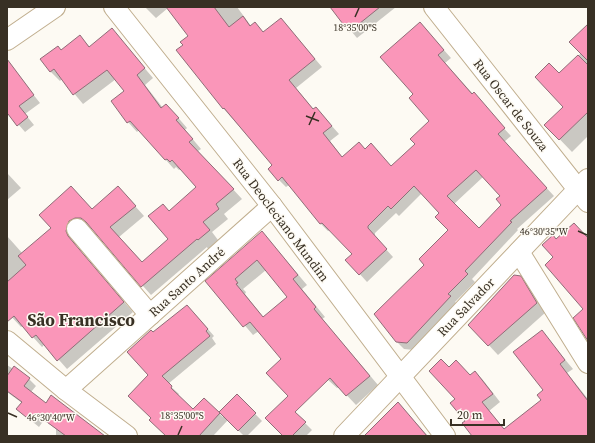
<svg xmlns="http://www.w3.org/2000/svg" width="595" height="443" font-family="'Source Serif 4',serif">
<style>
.shadow{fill:#0003;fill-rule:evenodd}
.building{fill:#fa96b9;stroke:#906d78;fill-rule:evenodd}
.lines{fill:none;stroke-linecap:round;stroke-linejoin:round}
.minor-casing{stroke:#c0ae8e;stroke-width:22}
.minor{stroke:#fff;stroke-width:20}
.ticks{fill:none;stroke:#383024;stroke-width:1.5}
.labels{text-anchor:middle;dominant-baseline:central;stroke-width:3;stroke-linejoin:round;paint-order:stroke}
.street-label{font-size:13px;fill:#383024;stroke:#fdfaf3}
.district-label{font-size:17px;font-weight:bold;fill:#383024;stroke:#fdfaf3}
.ticks-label{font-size:10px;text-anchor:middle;fill:#383024;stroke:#fdfaf3;stroke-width:3;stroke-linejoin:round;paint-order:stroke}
</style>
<rect width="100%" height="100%" fill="#fdfaf3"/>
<g class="shadow">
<path d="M145,7H237L251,26L255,23L264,33L281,19L322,67L296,88L314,110L323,116L339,134L330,141L343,158L365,150L391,167L416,144L430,121L414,94L427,31L451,58L445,63L511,136L504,142L554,196L517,229L518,230L472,279L475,282L455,302L457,304L414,350L404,349L396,341L425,265L450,230L441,213L422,193L399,216L396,213L375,233V237L393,257L367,282L347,260L353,254L330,230L328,231L321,224L289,185L286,187L279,180L273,165L223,108L184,45L190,36L168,8L156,18ZM483,177L501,196L502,205L479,229L454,204Z"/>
<path d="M331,7H396L357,38Z"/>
<path d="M112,30L153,78L145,85L163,108L175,114L187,128L185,130L201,149L198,151L242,199L224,214L228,219L212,232L218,240L208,249L207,247L151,295L91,227L85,226L74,241L77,247L133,312L67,369L45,344L42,347L23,326L21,327L7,312V236L23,254L52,229L40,215L93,210L118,187L144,216L119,237L143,263L169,239V212L198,187L181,169L179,170L176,167L174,169L139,130L137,132L128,122L126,91L116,79L83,104L62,79L60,81L50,71L62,51L80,37L90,47Z"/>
<path d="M588,30V136L572,152L546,125L565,107L559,75L581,53Z"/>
<path d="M9,64L40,103L25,114L34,125L25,132L7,111V66Z"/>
<path d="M7,173L21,188L7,200Z"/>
<path d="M262,232L307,285L302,289L325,317L322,319L378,385L356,405L339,387L337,388L318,371L283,359L259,331L253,335L207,281ZM266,270L288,297L264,318L245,294L246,292L243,289Z"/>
<path d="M520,277L530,287L546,312L498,355L470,325Z"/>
<path d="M194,313L214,336L212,338L216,344L168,384L179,394L177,396L193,411L204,399L223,417L237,395L262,421L247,436H244L228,420L213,436H167L152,418L150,375L153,333Z"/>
<path d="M542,332L573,369L567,373L588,399V436H474L456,399L449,368L470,376L475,372L483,380L500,402L489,411L504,430L542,400L544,390Z"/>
<path d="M7,365L29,379L36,386L31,392L46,404L103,436H56V429L44,420L39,427L17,409L22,403L7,392Z"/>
<path d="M398,403L428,436H365Z"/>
<path d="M291,409L312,430L306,436H284Z"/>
</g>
<g class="building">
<path d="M166,7H214L229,27L243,16L250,26L255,22L263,32L281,18L315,59L289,80L313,109L316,107L332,126L323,133L342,157L359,142L365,149L371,143L391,166L415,144L410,139L429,121L409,98L413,94L380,57L420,22L444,50L438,55L472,94L474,92L505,128L498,134L547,188L510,221L512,222L465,271L468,274L448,294L451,296L407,343L396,342L374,314L424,265L419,259L448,230L435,217L439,213L414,186L391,209L388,206L368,226V228L387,249L359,275L345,260L352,254L322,223L320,224L282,177L278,181L268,169L272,165L224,108L223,109L176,50L183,45L180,42L188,36ZM476,170L500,196L496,199L501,205L479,228L447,196Z"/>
<path d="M330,7H380L349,32Z"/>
<path d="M588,24V61L569,42Z"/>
<path d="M112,28L145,68L137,75L161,108L166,104L179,118L176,120L193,139L189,142L234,189L216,204L219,209L203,222L210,230L198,240L197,239L141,287L86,222L81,218H75L69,221L66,231L68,236L124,302L57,361L36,335L32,338L14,316L7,322V282L26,265L18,256L51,228L39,215L71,186L92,209L118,186L136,206L110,227L142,262L168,239L148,216L163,204L169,211L196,187L172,160L170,162L167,159L165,160L130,121L127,123L111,101L124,91L107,70L73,95L54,69L50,72L40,59L58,46L61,50L80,35L89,47Z"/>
<path d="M578,55L588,65V112L559,140L544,125L563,107L535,77L549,63L559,73Z"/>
<path d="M7,59L34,95L19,106L28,117L17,126L8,114L7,115Z"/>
<path d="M574,223L588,238V341L573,318L583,309L545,265L553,257L542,245L553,235L556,239Z"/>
<path d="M262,231L298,275L293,279L316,307L314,309L370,376L346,396L330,378L295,412L306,422L292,436H283L265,418L288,396L266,373L281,359L250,322L243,327L205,281ZM257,260L287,297L263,317L236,284L238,283L235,279Z"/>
<path d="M514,275L521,276L537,303L488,346L468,325Z"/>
<path d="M187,305L208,329L206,331L210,336L162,376L172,386L171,388L193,409L204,398L220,413L219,412L237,394L256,413L238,431L220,413L199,436H166L149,420L151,418L128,396L148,375L127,352L151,330L153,332Z"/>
<path d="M542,330L565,360L560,364L588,401V436H472L462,423L465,421L450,403L455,399L429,371L441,359L449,367L456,360L470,375L475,371L493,394L482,402L504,429L541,400L537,395L543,390L513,352Z"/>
<path d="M14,366L30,378L24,386L46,403L51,395L105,436H66L36,414L31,421L16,409L22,402L7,391V376Z"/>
<path d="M398,402L427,436H364Z"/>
</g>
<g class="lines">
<defs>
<g id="minor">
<path d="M114,7L272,206L445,436"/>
<path d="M434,7L588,202"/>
<path d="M7,40L55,7"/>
<path d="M77,229L150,315"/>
<path d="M519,252L588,363"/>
<path d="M7,341L66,390L127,436"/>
<path d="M66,390L272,206"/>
<path d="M344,436L588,179"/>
</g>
</defs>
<use href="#minor" class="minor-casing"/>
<use href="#minor" class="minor"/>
</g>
<path class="ticks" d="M355,17L359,8M306,116L319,121M309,125L315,112M578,231L587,235M8,413L17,417M178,435L182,426"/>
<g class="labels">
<g class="street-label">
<text transform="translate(511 105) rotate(52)">Rua Oscar de Souza</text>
<text transform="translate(281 220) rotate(53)">Rua Deocleciano Mundim</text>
<text transform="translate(187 282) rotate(-42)">Rua Santo André</text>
<text transform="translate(466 307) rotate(-46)">Rua Salvador</text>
</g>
<g class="district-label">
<text x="81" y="320">São Francisco</text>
</g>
</g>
<g class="ticks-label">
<text x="355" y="31">18°35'00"S</text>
<text x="544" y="235">46°30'35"W</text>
<text x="182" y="419">18°35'00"S</text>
<text x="51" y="421">46°30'40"W</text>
</g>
<rect width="595" height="443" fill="none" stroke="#383024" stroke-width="16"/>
<path d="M451 419v6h53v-6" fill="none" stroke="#383024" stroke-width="2"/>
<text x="457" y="419" font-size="12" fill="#383024" stroke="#fdfaf3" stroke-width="3" paint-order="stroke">20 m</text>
</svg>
